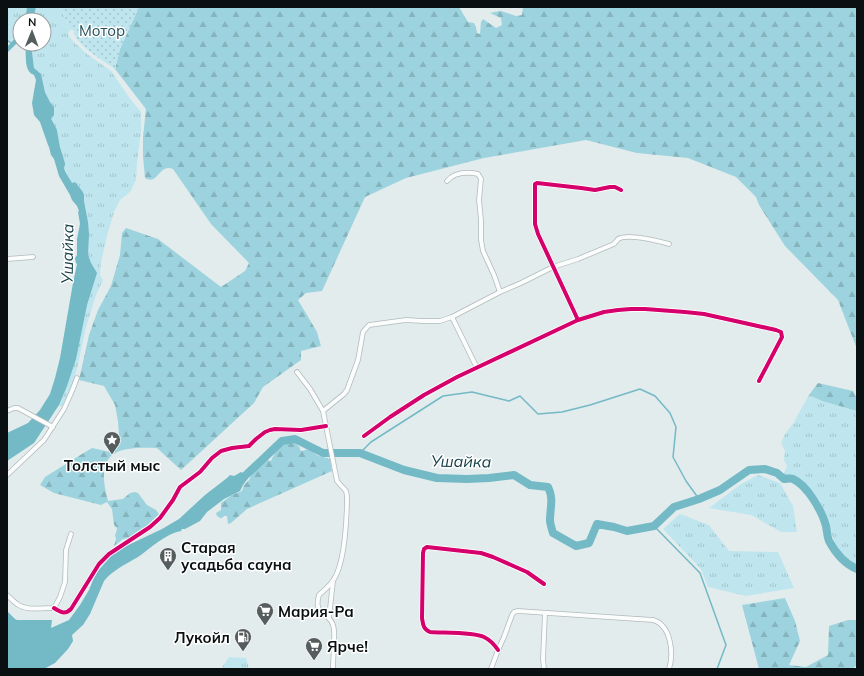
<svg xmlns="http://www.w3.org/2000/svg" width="864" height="676" font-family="Mulish,sans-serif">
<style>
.grass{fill:url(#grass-tufts)}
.forest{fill:url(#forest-firs)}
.park{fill:url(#park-dots)}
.water{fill:#74b9c6}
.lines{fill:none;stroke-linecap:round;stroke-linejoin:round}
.stream{stroke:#74b9c6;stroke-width:1.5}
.river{stroke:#74b9c6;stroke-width:8}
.minor-casing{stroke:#b2babb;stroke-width:5.5}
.minor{stroke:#fbfcfc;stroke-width:4}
.cycleway-casing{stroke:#fff;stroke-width:6}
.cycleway{stroke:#d6006c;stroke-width:4}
.labels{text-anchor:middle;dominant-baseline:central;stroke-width:3;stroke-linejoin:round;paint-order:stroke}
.park-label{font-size:15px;fill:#275059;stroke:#fff}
.poi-label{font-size:15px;font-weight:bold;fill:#0a1011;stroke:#fff;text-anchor:start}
.water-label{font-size:16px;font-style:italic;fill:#154048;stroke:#fff}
</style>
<defs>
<pattern id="grass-tufts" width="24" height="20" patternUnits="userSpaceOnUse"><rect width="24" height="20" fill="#bfe6ee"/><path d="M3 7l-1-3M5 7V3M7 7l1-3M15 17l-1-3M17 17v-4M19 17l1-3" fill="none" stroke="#a3c4cb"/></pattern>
<pattern id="forest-firs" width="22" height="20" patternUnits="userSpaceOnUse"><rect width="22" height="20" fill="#9cd3de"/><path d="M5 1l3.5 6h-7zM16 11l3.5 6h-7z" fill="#85b4bd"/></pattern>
<pattern id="park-dots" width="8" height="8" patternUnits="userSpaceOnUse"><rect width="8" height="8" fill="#bfe6ee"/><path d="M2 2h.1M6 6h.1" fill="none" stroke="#a3c4cb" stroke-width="1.8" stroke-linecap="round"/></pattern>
</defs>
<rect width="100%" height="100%" fill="#e2eced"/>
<g class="grass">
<path d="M8,7H27L25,20H20V32L11,42L7,39V11Z"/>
<path d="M36,7H60L70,29L68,35L73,41L87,54L111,71L131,100L141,112V131L137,163L136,180L130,192L120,200L114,212L107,236L101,262L100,275L103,280L96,295L86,327L77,369L73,383L62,407L58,405L89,264L87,255L88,223L84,201V195L83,192L75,182L72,183C67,173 62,164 56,154L57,152L56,150L49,129L54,107L50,102L45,91L41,74L34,68L31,44H44V20H33Z"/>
<path d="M809,395L822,401L857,411V564C831,552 834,534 824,511C823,508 821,503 819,500C813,491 804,483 795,476L785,477L784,473L787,466L784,460L785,451L781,443L785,434L795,421L797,416Z"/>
<path d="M758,475L780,483L793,506L797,532H781L751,515L709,508L741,484Z"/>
<path d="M680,514L709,525L729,551L778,552L794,588L746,596L708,587L701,569L663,529Z"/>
<path d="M229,657L246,658L249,669H221Z"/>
</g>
<g class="forest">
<path d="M139,7H173L175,8L176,7H459L468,22L474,23L476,27L477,33L480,34L481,22L483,19L496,28L502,25L501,18L490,13L501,11L516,16L522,15L523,7H857V349L838,300L785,246L759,205L756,197L736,177L688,158L637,153L586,140L484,158L406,178L365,197L322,291L306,293L298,300L317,332L321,346L301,351V360L263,387L254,403L181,470L157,448C113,446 95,454 108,501L123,499L130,493L135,492L138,493L147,505L156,510L159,514L148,525L138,531L129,538L123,539L114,546L116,539L115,535L116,533L117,528L114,525L112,509L107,502L101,505L54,493L40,485L45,477L82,454L92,448L110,452L116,445L119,435L118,421L115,405L104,386L79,380L89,335L98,310L111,286L120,255L122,233L126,228L158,239L221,287L245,271L249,263L211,224L173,169C159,163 158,186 145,178L143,156V137L146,109L115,69L120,49Z"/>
<path d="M818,383L853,391L857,398V411L822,401L809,395Z"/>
<path d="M289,442C294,442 297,444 300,448V450L302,451C310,448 310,451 317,455C320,457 326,457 330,459L332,471L247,509L231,523L228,524L227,516H224L222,518H220L217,516L216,513L221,510V503L232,495L242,491L244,485L249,480L253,472L265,462L267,460L271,461C274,453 281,445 289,442Z"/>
<path d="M785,598L795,621L800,641L789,665L806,667L828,655L829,626L848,620H857V665L852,669H759L742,605Z"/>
</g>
<path class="park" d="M60,7H139L120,49L115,69C104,61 74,44 74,31L70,29Z"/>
<g class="water">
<path d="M27,7H36L33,20H25Z"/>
<path d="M20,32V40L8,52L7,56V47L18,35Z"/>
<path d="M25,44H31L34,68L41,74L45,92L50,102L54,107V115C46,124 50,130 53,139C55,144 55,147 57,152V154C62,158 63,165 65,171C67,175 70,179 72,183L75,182L83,192L84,195V201L88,222L89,234L88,255L91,263L97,273L87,305L76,359L67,386L59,405L34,443L7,461V433L28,423L40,410L50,394L55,378L60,358L73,283L77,264L76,263L75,258L77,255V239L80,224L78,212L79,211L77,206L72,200L70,195L59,176L54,159L51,155L49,147L48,145L40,122L34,115L32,103L36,80L34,75C23,71 27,54 25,44Z"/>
<path d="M241,472L249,477L243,485L240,491L224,499L207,512L200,521L185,529H182L181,531C165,534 151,548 138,557C126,564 113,570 104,581L90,614L83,625L72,635L73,641L68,649L55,663L44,669H7V611L15,619L17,620H52L51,628L69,620L80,605L89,590L93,580L97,572L113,554L122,548L162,529L179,519L205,495L227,478L230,475L234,476Z"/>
</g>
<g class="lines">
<g class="stream">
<path d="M7,40L11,43"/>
<path d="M360,453L371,442L443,396L472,392L509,401L520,396L538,414L562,412L590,405L640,389L655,396L670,413L676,427L673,457L686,481L699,499"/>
<path d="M654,526L700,573L726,645L717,669"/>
</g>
<g class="river">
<path d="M45,116L53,131L56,148L61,164"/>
<path d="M237,482L247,474L282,441L295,439L323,453H360L404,470L437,478L467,479L489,478L514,475L530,485L548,487C554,498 550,508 550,520C550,524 552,529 553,533L576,546L589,543L597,524L614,527L627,531L654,526L674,507L699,499L720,490L749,470L765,469L777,473L784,479C787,479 790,478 793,479C807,485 822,511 826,526C827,531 827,536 829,541C835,552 845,564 857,569"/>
</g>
<defs>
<g id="minor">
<path d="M447,181C455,172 468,172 478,174L481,179L479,200L481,220V240L483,251L494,275L500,292"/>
<path d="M7,259L33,257"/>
<path d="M452,317L477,368"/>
<path d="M578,320L538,234L535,224V184L537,183L581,188L595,190L610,187H615L621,190"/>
<path d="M297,372L310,389L323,411L337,481L346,491L347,496C347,517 345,562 334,579C331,585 324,590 319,595C313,616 328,610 333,625C335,630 334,636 334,641C334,650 333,660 333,669"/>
<path d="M7,411L14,408H18L53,427"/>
<path d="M323,411L344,394L347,390L358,360L363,332L369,325L406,320L423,321H440L452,317L500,292L521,283L553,267L578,259L614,244C614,243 618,240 618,239C629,233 658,241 669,244"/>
<path d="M364,436L390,417L424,395L457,377L578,320L604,312L618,310L631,309H645L685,312L704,314L776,330L781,332L782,337L759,381"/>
<path d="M7,475L44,440L64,409L72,391L77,378"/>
<path d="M7,595C10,598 13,601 17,604C27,611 42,608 54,608L60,597L65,582L66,550L71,534"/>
<path d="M54,608C60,612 65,615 71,609L99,564L109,554L150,527L160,518L173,500L180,487L200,472L212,458L221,451L232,448L249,446L256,439L265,432L270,430L275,429L301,430L326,426"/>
<path d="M329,618L333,581"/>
<path d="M498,650C494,644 490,640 484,637C474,632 443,633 430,632C423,629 423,624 422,618L423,553L424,549L427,547L481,553L493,557L527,572L544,584"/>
<path d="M491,669L498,650L504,637L512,615L514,612L518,611L653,620C671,625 674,653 669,669"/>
<path d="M544,669L543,659L545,613"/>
</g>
</defs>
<use href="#minor" class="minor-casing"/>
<use href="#minor" class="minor"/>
<defs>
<g id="cycleway">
<path d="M578,320L538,234L535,224V184L537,183L581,188L595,190L610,187H615L621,190"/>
<path d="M364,436L390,417L424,395L457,377L578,320L604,312L618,310L631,309H645L685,312L704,314L776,330L781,332L782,337L759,381"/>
<path d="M54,608C60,612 65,615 71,609L99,564L109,554L150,527L160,518L173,500L180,487L200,472L212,458L221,451L232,448L249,446L256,439L265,432L270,430L275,429L301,430L326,426"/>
<path d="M498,650C494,644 490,640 484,637C474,632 443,633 430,632C423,629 423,624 422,618L423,553L424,549L427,547L481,553L493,557L527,572L544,584"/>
</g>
</defs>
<use href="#cycleway" class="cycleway-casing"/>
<use href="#cycleway" class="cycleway"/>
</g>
<defs>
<symbol id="sight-pin" viewBox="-11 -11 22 30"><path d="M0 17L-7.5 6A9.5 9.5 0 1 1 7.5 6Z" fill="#565d5e" stroke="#fff"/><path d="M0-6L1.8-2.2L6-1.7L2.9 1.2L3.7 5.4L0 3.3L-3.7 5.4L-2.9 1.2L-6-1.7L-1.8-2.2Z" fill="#fff"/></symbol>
<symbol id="building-pin" viewBox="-11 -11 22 30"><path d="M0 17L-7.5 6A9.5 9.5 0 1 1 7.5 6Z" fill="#565d5e" stroke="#fff"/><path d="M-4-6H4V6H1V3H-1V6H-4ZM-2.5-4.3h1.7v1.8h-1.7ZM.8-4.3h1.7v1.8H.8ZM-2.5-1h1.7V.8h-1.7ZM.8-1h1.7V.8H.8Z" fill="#fff"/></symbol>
<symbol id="supermarket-pin" viewBox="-11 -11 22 30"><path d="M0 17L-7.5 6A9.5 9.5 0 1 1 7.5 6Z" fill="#565d5e" stroke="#fff"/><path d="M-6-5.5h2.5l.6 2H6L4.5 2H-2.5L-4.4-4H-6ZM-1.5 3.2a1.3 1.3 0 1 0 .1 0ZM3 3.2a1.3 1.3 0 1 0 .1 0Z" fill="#fff"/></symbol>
<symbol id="fuel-pin" viewBox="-11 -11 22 30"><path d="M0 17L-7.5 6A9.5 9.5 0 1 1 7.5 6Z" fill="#565d5e" stroke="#fff"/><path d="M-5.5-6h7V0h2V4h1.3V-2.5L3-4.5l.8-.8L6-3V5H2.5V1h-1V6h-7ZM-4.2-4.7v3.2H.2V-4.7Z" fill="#fff"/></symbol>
</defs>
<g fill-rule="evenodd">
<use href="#sight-pin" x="102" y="430" width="20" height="27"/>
<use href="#building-pin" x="158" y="546" width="20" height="27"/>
<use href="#supermarket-pin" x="255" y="601" width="20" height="27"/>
<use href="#fuel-pin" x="233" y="627" width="20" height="27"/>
<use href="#supermarket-pin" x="304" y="636" width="20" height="27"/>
</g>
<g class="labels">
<g class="park-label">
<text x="102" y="30">Мотор</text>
</g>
<g class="poi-label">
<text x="112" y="465" text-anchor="middle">Толстый мыс</text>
<text x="181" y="547">Старая<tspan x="181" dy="17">усадьба сауна</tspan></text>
<text x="278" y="611">Мария-Ра</text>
<text x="230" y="637" text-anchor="end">Лукойл</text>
<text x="327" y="646">Ярче!</text>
</g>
<g class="water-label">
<text transform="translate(67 254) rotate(-89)">Ушайка</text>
<text transform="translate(461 461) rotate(1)">Ушайка</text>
</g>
</g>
<rect width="864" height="676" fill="none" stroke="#0a1011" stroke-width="16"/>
<g transform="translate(32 32) rotate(1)"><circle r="19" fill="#ffffff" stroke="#9d9fa0"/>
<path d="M0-3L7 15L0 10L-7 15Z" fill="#565d5e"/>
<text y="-6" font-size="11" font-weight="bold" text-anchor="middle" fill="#0a1011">N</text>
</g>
</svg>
